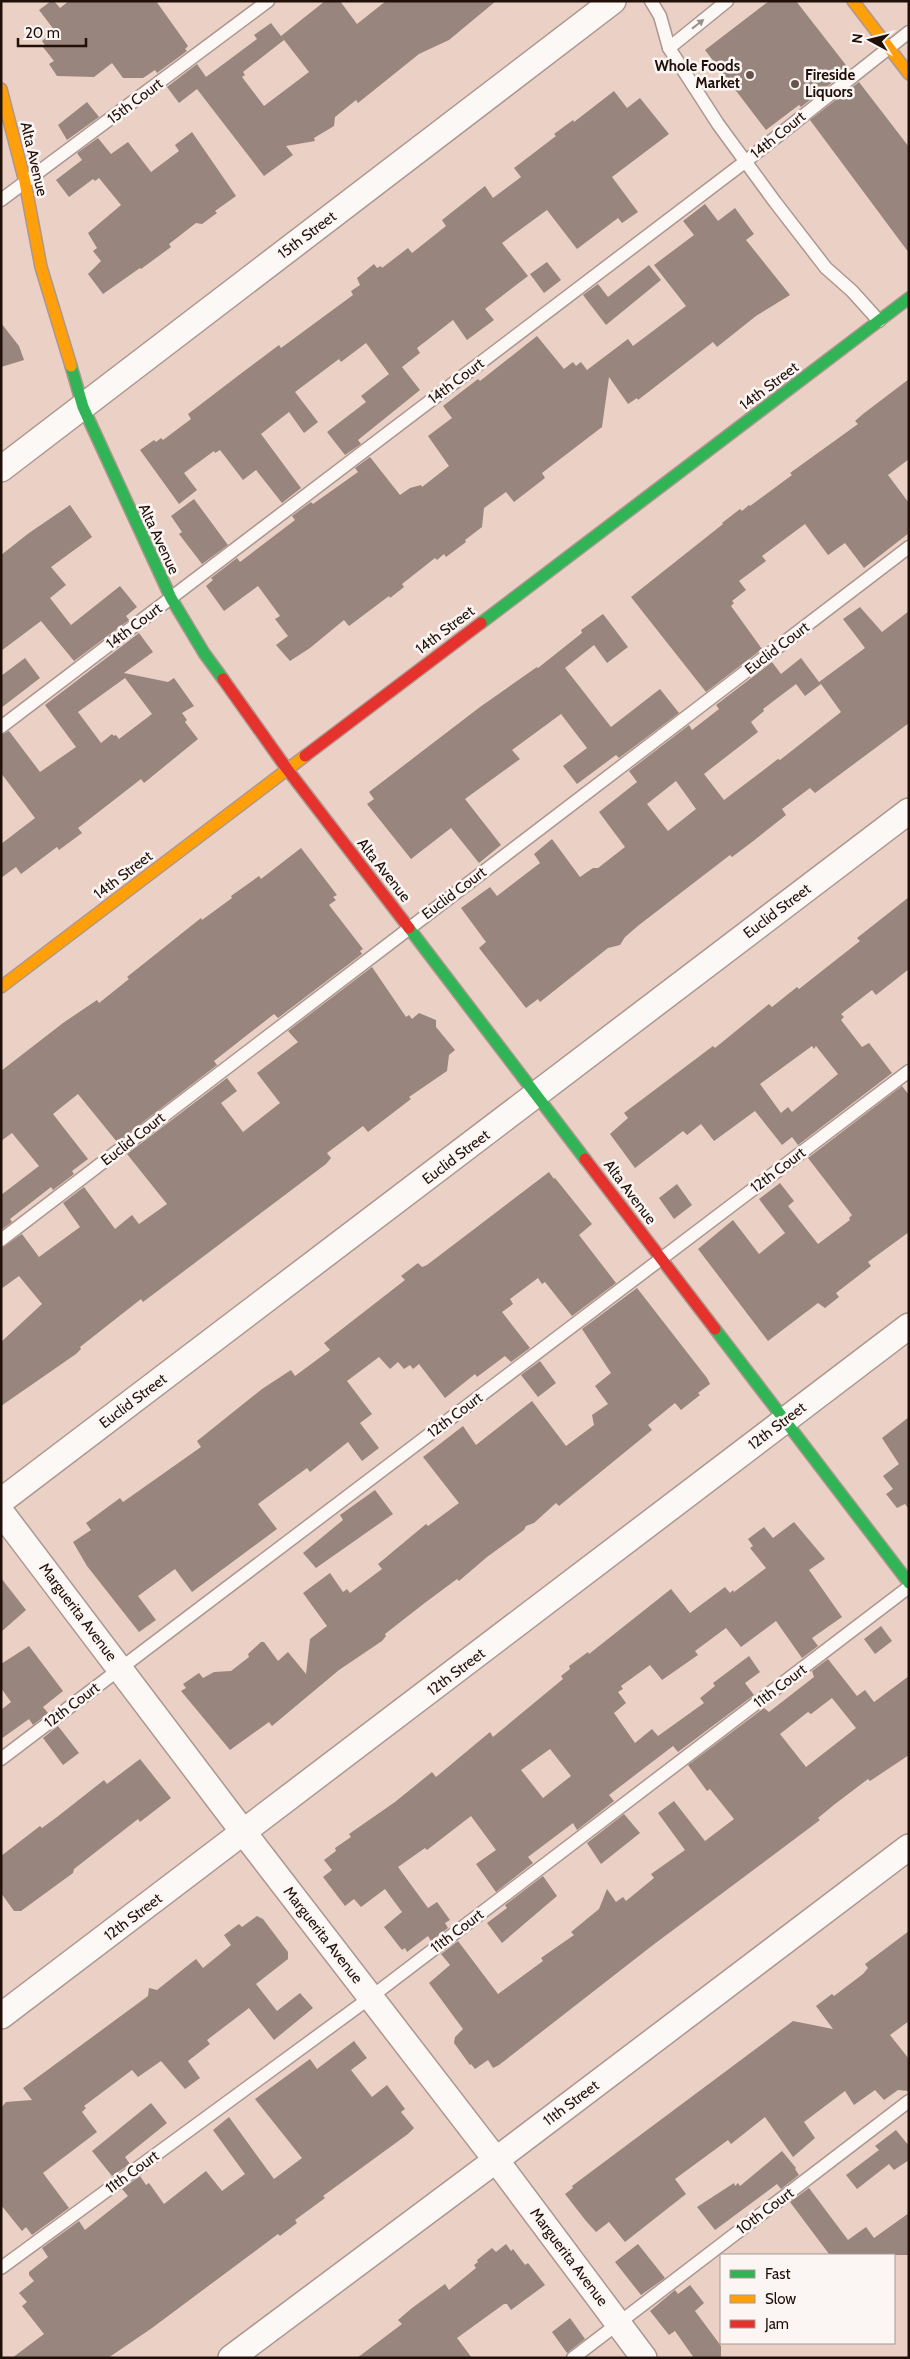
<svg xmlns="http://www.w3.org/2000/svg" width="910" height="2359" font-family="Cabin,sans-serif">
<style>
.building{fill:#98857d;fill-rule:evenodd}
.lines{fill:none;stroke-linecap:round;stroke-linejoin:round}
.lane-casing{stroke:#ac978f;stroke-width:15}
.street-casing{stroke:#ac978f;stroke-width:28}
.fast-casing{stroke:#ac978f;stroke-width:14}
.slow-casing{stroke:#ac978f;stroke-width:14}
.jam-casing{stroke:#ac978f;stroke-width:14}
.lane{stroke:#fcf8f6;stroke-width:12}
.street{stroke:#fcf8f6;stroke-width:25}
.fast{stroke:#30b455;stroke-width:11}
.slow{stroke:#ff9f0a;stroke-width:11}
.jam{stroke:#e5322d;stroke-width:11}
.oneway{fill:#99908b}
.poi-dot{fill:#68534b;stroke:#fbf6f4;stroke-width:2}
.labels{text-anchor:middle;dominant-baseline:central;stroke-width:5;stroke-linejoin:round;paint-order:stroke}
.poi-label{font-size:15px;font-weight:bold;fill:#211009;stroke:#fbf6f4;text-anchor:end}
.street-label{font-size:15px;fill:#211009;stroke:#fbf6f4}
</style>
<rect width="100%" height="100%" fill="#ebd0c5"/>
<g class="building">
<path d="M51,1H54L60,8L69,1H156L188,46L185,49L187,51L157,73L155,70L143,78H123L112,63L94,77L57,76L49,64L54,61L43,47L45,45L42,41L55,31L39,10Z"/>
<path d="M325,1H340L357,24L386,1H496L449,40L419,54L358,103L356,100L335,117L334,126L314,138L315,141L286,146L293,155L264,176L197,89L179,103L167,87L197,64L206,77L257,39L254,35L271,23L284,40L243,72L245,75L242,77L264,106L309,72L281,36Z"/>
<path d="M769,1H796L849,69L801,107L799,105L766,130L705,50Z"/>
<path d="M859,82L909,147V253L810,120Z"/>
<path d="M614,91L627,108L640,98L669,134L612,177L638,212L622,223L618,218L577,249L547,210L502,243L528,276L485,309L494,320L467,340L453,320L417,348L420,353L402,367L420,390L358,440L361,444L345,455L327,432L366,402L361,396L389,374L366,343L341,362L339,359L295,392L318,422L304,433L289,412L261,434L301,488L282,503L256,470L243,480L220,450L215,453L214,451L184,473L197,490L179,504L140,450L154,440L156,442L161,438L163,440L191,419L188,414L243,372L279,345L281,348L353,295L351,291L360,285L357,278L374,264L377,268L381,266L382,268L408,248L412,253L446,226L442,220L485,186L493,198L521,177L514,168L556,136L554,134L573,120L574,122Z"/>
<path d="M87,102L99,117L67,140L58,125Z"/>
<path d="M192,132L236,196L215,211L217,213L202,224L196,223L169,244L171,247L141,269L140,268L103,294L88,274L101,261L93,251L97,248L88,233L121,205L99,178L95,181L93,179L69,197L56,180L82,160L77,153L98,138L111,154L128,142L151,172L179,151L175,145Z"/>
<path d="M705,204L718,221L735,208L754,234L746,240L790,295L756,316L717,347L713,342L638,400L637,398L628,404L609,377L602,427L542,473L545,478L514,502L506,492L484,508L482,527L465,540L466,542L446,557L444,554L437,560L435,558L402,584L404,587L390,598L389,596L349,626L344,620L310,648L290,661L276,645L288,636L275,619L280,616L258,586L224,611L206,586L213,580L211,578L237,558L240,562L295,520L292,516L311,502L313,504L358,472L355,468L370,457L400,495L410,488L421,485L422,487L449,466L428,436L452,418L443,406L478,379L480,381L537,336L564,369L573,362L576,366L581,362L587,370L628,339L633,346L686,306L654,265L694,235L683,221Z"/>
<path d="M547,262L561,280L544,293L530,274Z"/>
<path d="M649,265L661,280L606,325L583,295L598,284L608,297Z"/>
<path d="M1,323L19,346L24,360L1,367Z"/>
<path d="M909,379V459L888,475L909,503V533L864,568L845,543L828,555L805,524L762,556L766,561L739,581L746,590L732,601L734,603L731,606L762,649L706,692L631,597L723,524L722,523L740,509L742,511L749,505L750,506L792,475L790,473L858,424L855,421L863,414Z"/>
<path d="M194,499L228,545L202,564L179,534L182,532L171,516Z"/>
<path d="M70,505L92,537L51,567L66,585L50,598L71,625L120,586L137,607L126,616L129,620L74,661L41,621L1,651V555L29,533Z"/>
<path d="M860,607L882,632L909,611V723L815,793L810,788L782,809L786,815L752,842L732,857L730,855L639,925L625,937L620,945L608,948L540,1002L538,999L526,1008L479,948L486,942L461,908L490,887L497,896L540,863L534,854L552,839L580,877L593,868H598L625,847L599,812L637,782L629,771L689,725L692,730L719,709L716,705L772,662L781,674L801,658L819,682L865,648L843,619ZM796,684L805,696L821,684L841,712L780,760L778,759L724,800L704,774L758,732L751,722L764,711L763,709ZM676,781L696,809L668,831L647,804Z"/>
<path d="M603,614L628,647L607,663L594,645L565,668L611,727L660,689L679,713L619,758L616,755L577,784L563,766L587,748L561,714L512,750L520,759L465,799L501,845L479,863L451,828L411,859L367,804L374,799L369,792L480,707L537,667L538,668L582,633L581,630Z"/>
<path d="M139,633L153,652L124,673L168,682L174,678L194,706L182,713L187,720L185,722L198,739L144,783L141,779L78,828L82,833L59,850L57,847L21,874L16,867L1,878V844L35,818L1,773V735L9,731L40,772L76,747L45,705ZM125,678L152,714L119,739L116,735L114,736L112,734L101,743L78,712Z"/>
<path d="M25,658L40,678L1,708V676Z"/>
<path d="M301,848L337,895L333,897L336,900L329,905L363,949L360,951L362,954L278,1018L274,1014L214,1061L217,1065L117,1142L78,1094L53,1114L88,1159L72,1171L74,1174L53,1190L51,1187L10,1219L12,1222L1,1230V1195L39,1166L12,1133L1,1141V1071L63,1023L97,1000L99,1003L129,979L127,977L201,918L202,920L232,898L231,896L259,876L261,879Z"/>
<path d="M909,897V969L876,995L872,990L841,1014L844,1017L841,1020L862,1047L869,1043L892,1073L798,1145L792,1137L782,1145L755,1111L714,1141L701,1124L687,1135L683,1131L635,1168L610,1134L628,1118L624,1113L713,1046L715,1048L769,1004L772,1007L797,987L799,989L860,941L857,938ZM812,1046L814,1049L816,1046L838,1074L792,1112L788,1107L781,1113L760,1084Z"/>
<path d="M372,967L406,1017L409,1015L412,1019L419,1013L436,1020V1027L455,1050L449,1055L447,1071L409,1097L411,1099L368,1132L363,1126L327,1153L331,1158L326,1164L143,1302L141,1299L80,1347L81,1349L76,1354L1,1406V1342L42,1304L19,1276L1,1289V1248L22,1234L39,1257L80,1227L63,1203L84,1187L115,1229L132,1215L139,1224L167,1204L127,1154L227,1078L237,1091L221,1103L243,1132L280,1103L257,1073L298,1042L288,1031Z"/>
<path d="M902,1086L909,1095V1232L868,1262L871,1266L836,1293L839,1297L825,1308L818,1303L768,1341L698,1249L733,1220L759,1254L785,1233L759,1199L780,1183L794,1201L788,1206L818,1244L850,1220L849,1218L852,1215L808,1158Z"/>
<path d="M549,1172L554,1179L555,1178L592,1224L579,1235L616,1283L572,1316L545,1282L542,1284L538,1278L510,1299L513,1304L502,1312L530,1348L511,1362L505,1356L477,1377L475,1374L445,1398L419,1364L413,1369L410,1365L404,1369L398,1362L390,1369L379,1357L347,1381L372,1414L360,1423L379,1448L362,1461L348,1442L310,1472L307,1468L258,1504L277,1529L192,1592L175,1569L138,1596L156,1620L139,1632L87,1566L73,1542L91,1530L86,1523L120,1498L123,1502L201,1447L197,1441L262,1389L291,1370L295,1376L330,1350L324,1343L405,1280L401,1276L418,1263L422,1267L427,1265Z"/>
<path d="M677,1184L692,1205L674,1219L659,1198Z"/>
<path d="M637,1288L707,1378L710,1384L698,1393L700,1395L681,1410L675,1403L648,1425L652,1430L559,1506L556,1503L534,1523L526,1526L524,1530L487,1557L459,1581L457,1579L426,1602L385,1634L386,1636L382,1641L339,1670L272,1726L269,1722L230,1750L181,1691L186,1688L183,1684L199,1673L203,1678L214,1672L231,1671L249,1657L248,1654L261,1642H264L278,1661L288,1652L306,1674L310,1639L327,1626L303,1593L330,1573L343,1592L347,1589L350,1593L382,1569L378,1564L426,1524L428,1526L459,1503L423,1457L463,1426L476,1445L532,1401L566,1446L594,1425L592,1415L608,1404L595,1386L611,1373L582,1329Z"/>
<path d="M540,1361L556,1383L538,1397L521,1375Z"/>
<path d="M909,1417V1509L905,1504L897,1508L886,1494L893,1489L883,1476L899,1464L882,1438Z"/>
<path d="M375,1490L393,1514L316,1568L303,1553L343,1520L340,1515Z"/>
<path d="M794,1522L825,1559L809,1570L842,1617L812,1638L818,1646L802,1658L776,1621L741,1647L726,1628L695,1651L698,1655L662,1680L650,1665L621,1686L623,1689L618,1692L626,1703L614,1713L635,1743L652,1729L658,1736L704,1703L700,1698L715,1686L713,1683L749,1656L760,1672L745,1683L754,1695L678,1752L673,1746L609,1795L614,1801L577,1830L573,1823L528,1857L533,1863L496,1892L476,1864L496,1850L471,1816L427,1850L425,1848L398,1867L428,1908L437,1902L450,1920L445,1923L448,1928L431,1941L428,1936L407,1952L405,1948L402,1950L384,1927L402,1912L385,1889L361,1907L354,1899L345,1906L323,1877L332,1870L324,1860L336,1851L335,1848L351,1837L349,1834L395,1802L432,1772L436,1777L490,1732L493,1737L563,1679L561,1676L570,1669L569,1666L588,1652L589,1654L671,1589L690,1613L725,1587L730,1593L733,1590L734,1592L766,1568L750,1548L753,1546L748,1539L764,1527L773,1538ZM550,1749L571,1776L543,1798L521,1770Z"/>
<path d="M1,1578L26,1610L1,1632Z"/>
<path d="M881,1626L892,1641L875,1654L864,1639Z"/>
<path d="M29,1646L63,1691L43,1707L48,1713L33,1725L29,1719L1,1739V1710L11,1702L1,1688V1664Z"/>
<path d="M828,1659L857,1696L865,1690L874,1702L909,1676V1755L870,1781L868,1779L835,1804L818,1818L820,1820L653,1945L499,2065L493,2068L488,2060L475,2069L471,2064L470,2065L454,2043L455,2037L463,2029L429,1983L450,1965L441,1954L458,1941L498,1994L543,1961L541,1958L574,1935L571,1932L599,1909L607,1889L616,1902L623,1897L626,1901L654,1878L651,1874L685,1850L658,1813L674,1801L705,1841L734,1819L710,1789L707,1791L688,1765L764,1708L769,1712L814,1677L812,1671ZM832,1698L856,1728L806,1767L780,1734L808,1712L811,1714Z"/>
<path d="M58,1726L79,1753L63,1765L43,1738Z"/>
<path d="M140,1759L171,1798L140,1822L138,1819L74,1869L73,1873L21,1911H14L1,1893V1856L40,1826L42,1828L57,1817L104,1780L107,1784Z"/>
<path d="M624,1814L640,1833L601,1864L587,1843Z"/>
<path d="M543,1876L557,1896L502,1943L487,1923L507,1908L505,1905Z"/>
<path d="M257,1916L263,1919L288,1952V1959L256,1984L277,2011L300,1993L313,2008L274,2040L249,2008L207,2040L210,2044L188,2061L200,2078L185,2089L161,2061L138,2077L132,2070L84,2106L86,2108L82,2112L97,2132L43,2173L69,2208L32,2235L26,2227L22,2231L1,2205V2108L6,2102L32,2100L23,2088L148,1996L149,1988L157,1990L196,1959L203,1968L231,1945L224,1935L239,1924L242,1927Z"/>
<path d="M909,1931V2021L890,2035L909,2059V2091L898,2090L884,2100L875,2090L854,2105L845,2091L804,2122L815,2138L793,2157L765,2117L731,2144L728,2140L675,2179L686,2194L625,2242L609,2222L596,2232L586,2221L565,2194L573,2188L572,2186L793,2021L833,2029L816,2006L832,1994L834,1996L863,1974L868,1968L865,1964Z"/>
<path d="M354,2041L367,2058L351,2070L372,2097L387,2085L405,2109L401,2112L414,2128L408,2134L323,2196L325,2198L295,2220L297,2223L280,2236L278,2234L152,2328L108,2358H12L44,2334L22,2306L27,2302L19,2293L34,2281L29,2275V2272L48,2257L42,2248L79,2221L85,2230L128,2196L122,2189L140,2176L146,2185L149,2183L164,2204L206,2171L222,2191L245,2174L213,2130L229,2117L274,2179L302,2158L255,2099L310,2059L317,2069Z"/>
<path d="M151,2103L167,2123L125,2157L130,2164L112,2176L92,2151Z"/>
<path d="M896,2130L909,2146V2160L894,2170L889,2164L857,2189L846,2175L879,2150L875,2146Z"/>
<path d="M782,2151L796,2168L795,2169L799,2175L781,2189L777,2184L715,2230L697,2207L734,2183L735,2186L738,2183L740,2186Z"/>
<path d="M809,2188L848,2240L866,2227L874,2238L909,2213V2255H827L829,2254L790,2202Z"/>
<path d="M506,2244L511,2251L513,2249L525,2265L528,2263L545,2285L511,2310L507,2304H504L457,2338L472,2358H357L402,2324L398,2320L412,2308L445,2284L449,2290L476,2268L474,2265L478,2262L477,2260L492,2248L496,2252Z"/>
<path d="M638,2244L665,2278L641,2295L615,2262Z"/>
<path d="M690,2285L704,2303L695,2311L721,2346V2358H694L675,2331L669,2335L650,2311L675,2290L678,2294Z"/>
<path d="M570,2318L585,2339L567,2353L552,2332Z"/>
</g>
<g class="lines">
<defs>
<g id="lane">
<path d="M651,1L660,16L669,48L718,124L775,202L826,268L852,291L879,321"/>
<path d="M669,48L727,1"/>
<path d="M1,200L268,1"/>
<path d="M1,727L746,161L909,32"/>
<path d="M1,1240L909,547"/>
<path d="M1,1759L909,1071"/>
<path d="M1,2268L371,1997L909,1587"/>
<path d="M573,2358L909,2101"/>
</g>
<g id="street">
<path d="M1,469L613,1"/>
<path d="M1,1501L909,811"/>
<path d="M1,1512L244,1833L496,2160L644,2358"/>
<path d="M1,2016L909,1326"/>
<path d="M231,2358L496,2160L909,1847"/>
</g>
<g id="fast">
<path d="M71,366L83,407L171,598L204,653L223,679"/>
<path d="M481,623L909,298"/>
<path d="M409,928L585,1159"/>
<path d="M715,1329L909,1583"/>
</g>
<g id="slow">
<path d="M853,1L909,74"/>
<path d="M1,89L25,182L41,267L71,366"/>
<path d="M1,987L305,756"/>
</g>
<g id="jam">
<path d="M223,679L287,769L409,928"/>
<path d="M305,756L481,623"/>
<path d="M585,1159L715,1329"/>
</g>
</defs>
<use href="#lane" class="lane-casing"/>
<use href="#street" class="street-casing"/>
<use href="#fast" class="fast-casing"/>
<use href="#slow" class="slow-casing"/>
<use href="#jam" class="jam-casing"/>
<use href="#lane" class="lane"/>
<use href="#street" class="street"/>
<use href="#fast" class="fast"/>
<use href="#slow" class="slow"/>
<use href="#jam" class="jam"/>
</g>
<defs><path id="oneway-solid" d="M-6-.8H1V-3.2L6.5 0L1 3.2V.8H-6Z" transform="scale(1.25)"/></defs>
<use class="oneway" href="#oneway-solid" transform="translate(698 24) rotate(-38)"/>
<g class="poi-dot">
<circle cx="750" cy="75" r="5"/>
<circle cx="795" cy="84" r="5"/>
</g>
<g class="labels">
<g class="poi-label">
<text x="740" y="66">Whole Foods<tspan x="740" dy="17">Market</tspan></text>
<text x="805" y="75" text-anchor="start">Fireside<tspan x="805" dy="17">Liquors</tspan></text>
</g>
<g class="street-label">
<text transform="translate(135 101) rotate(-37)">15th Court</text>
<text transform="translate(778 135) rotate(-39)">14th Court</text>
<text transform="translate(34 159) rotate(77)">Alta Avenue</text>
<text transform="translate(307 235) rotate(-37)">15th Street</text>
<text transform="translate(456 381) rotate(-37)">14th Court</text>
<text transform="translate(769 386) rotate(-37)">14th Street</text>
<text transform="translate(159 539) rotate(65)">Alta Avenue</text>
<text transform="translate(134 626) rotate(-37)">14th Court</text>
<text transform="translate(445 630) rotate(-37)">14th Street</text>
<text transform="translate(777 648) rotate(-37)">Euclid Court</text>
<text transform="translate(384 870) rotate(52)">Alta Avenue</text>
<text transform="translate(123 875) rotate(-37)">14th Street</text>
<text transform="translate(454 893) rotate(-37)">Euclid Court</text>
<text transform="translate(777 911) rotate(-37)">Euclid Street</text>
<text transform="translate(133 1139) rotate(-38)">Euclid Court</text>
<text transform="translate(456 1157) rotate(-37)">Euclid Street</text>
<text transform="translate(778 1170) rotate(-37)">12th Court</text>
<text transform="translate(630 1192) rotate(53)">Alta Avenue</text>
<text transform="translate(133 1401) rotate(-37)">Euclid Street</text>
<text transform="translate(455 1415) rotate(-37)">12th Court</text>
<text transform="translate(777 1426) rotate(-37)">12th Street</text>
<text transform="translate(78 1612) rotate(53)">Marguerita Avenue</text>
<text transform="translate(456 1672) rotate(-37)">12th Street</text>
<text transform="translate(780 1686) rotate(-37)">11th Court</text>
<text transform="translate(72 1705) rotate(-37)">12th Court</text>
<text transform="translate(133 1917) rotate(-37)">12th Street</text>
<text transform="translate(457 1931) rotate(-37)">11th Court</text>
<text transform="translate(323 1935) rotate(52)">Marguerita Avenue</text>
<text transform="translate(571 2103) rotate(-37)">11th Street</text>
<text transform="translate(132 2172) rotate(-36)">11th Court</text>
<text transform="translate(765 2211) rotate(-37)">10th Court</text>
<text transform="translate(569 2257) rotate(53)">Marguerita Avenue</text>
</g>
</g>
<rect width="910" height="2359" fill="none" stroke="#211009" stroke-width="5"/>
<rect x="720" y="2254" width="175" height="90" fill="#fbf6f4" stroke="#a49a96"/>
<rect x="730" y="2270" width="25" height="8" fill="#30b455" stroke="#a49a96"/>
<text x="765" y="2279" font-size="15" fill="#211009">Fast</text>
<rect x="730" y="2295" width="25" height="8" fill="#ff9f0a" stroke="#a49a96"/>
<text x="765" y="2304" font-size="15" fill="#211009">Slow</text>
<rect x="730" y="2320" width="25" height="8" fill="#e5322d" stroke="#a49a96"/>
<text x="765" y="2329" font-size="15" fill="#211009">Jam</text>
<g transform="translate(870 40) rotate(277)" stroke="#fbf6f4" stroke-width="4" paint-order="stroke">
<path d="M0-4L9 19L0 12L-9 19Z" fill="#211009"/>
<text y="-8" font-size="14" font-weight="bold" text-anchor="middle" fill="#211009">N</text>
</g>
<path d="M18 38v8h68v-8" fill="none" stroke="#211009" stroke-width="2.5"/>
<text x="25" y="38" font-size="15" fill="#211009" stroke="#fbf6f4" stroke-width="4" paint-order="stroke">20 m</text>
</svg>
